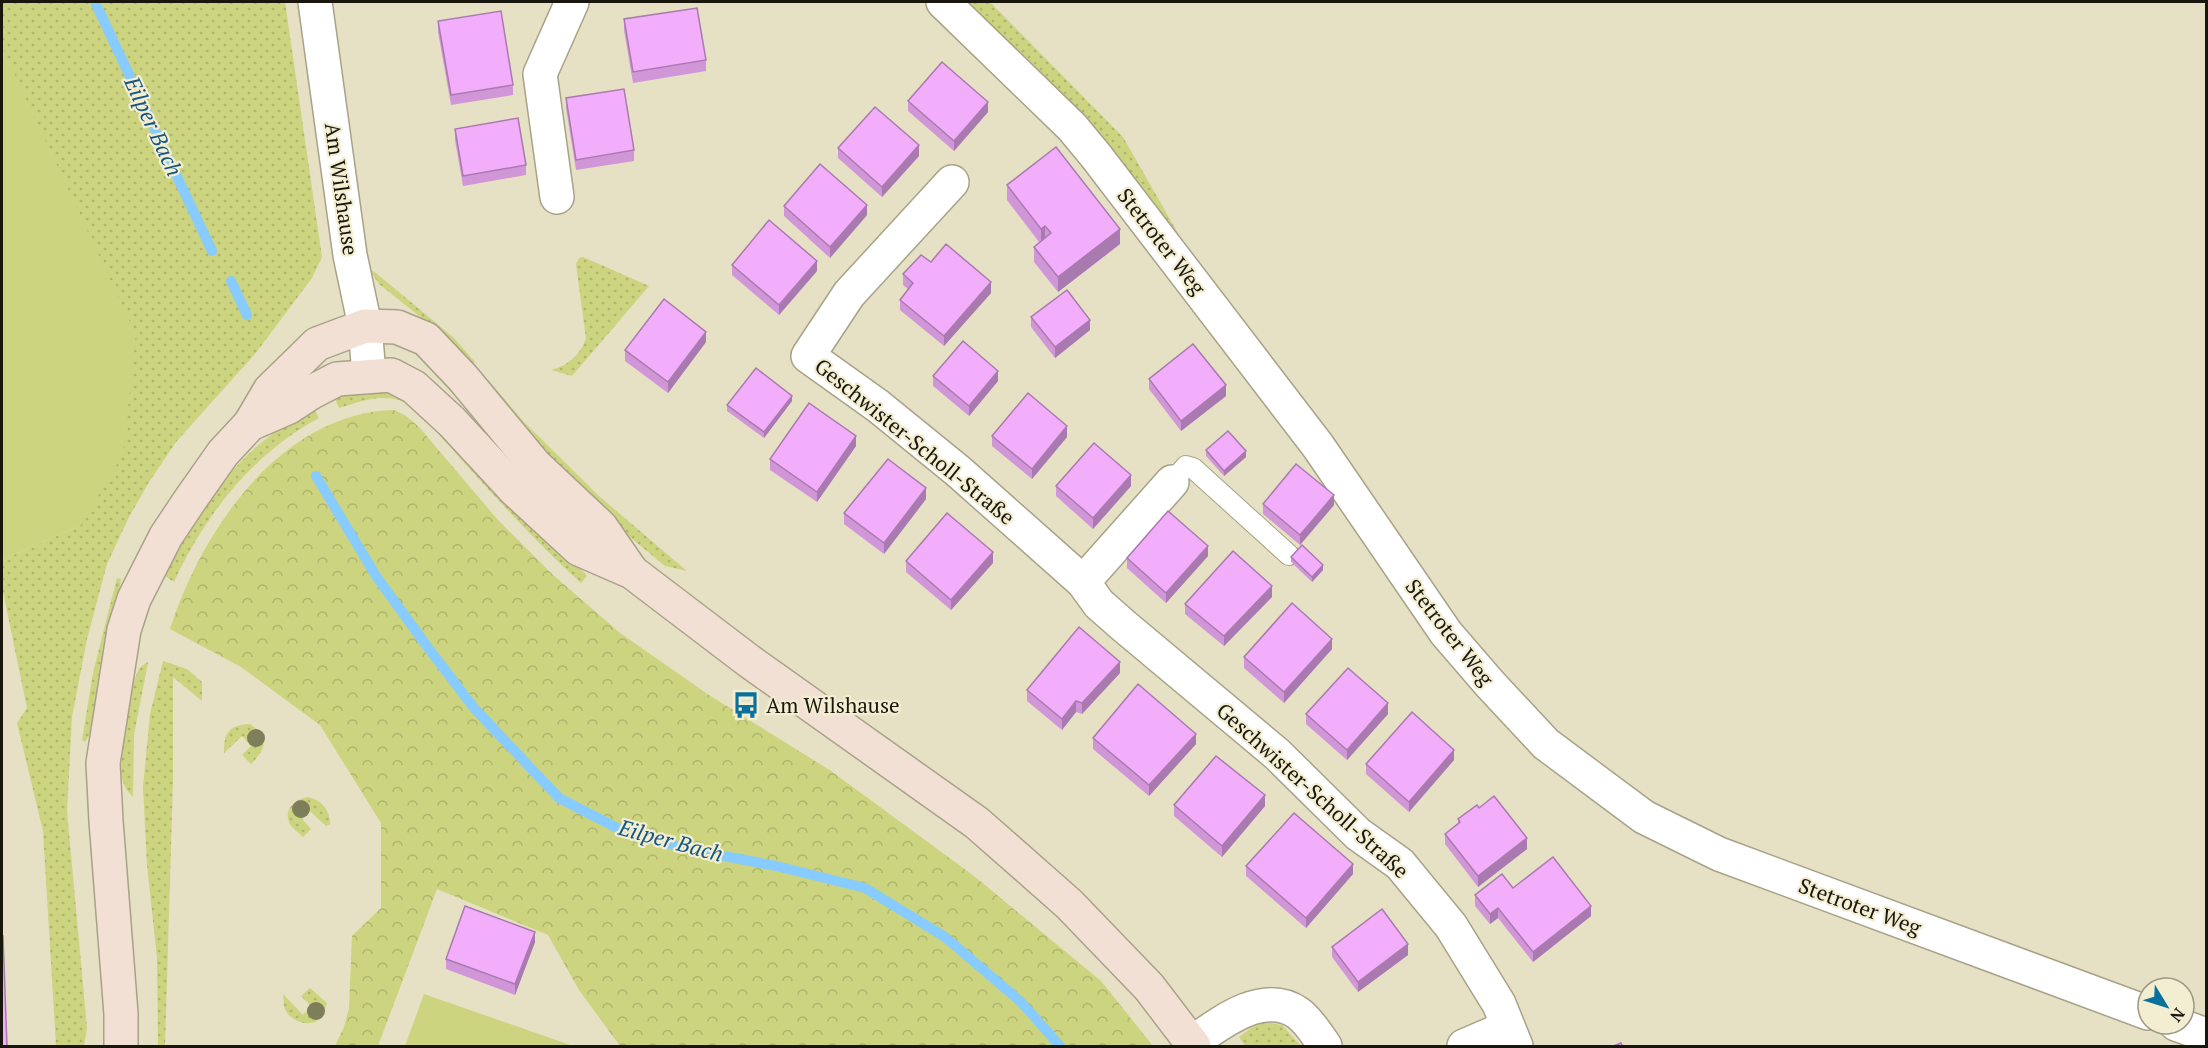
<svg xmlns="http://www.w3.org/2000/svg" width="2208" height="1048" font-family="'PT Serif',serif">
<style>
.grass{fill:url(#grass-dots)}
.forest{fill:url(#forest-crowns)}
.garden{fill:#ccd47f}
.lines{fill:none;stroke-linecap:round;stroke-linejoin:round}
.stream{stroke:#87cbff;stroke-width:10}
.lane-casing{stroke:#a8a288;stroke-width:22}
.street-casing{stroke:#a8a288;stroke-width:36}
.secondary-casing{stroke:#a8a288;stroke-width:36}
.lane{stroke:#fff;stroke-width:20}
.street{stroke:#fff;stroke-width:33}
.secondary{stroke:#f3e0d4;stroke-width:33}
.tree{fill:#7f7e5a}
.wall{fill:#d096d7}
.shaded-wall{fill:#a97aaf}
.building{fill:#f2aefa;stroke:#a97aaf;stroke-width:1.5}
.labels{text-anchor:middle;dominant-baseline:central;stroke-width:4.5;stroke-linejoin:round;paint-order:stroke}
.street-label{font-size:21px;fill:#18160d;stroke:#f3eed2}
.poi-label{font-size:21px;fill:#18160d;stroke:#f3eed2;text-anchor:start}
.water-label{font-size:22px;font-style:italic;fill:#155681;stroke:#f3eed2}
</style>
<defs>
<pattern id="grass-dots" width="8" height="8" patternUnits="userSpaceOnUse" patternTransform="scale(1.5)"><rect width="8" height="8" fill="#ccd47f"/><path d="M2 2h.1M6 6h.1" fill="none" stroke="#aeb56d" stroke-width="1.8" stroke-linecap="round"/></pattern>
<pattern id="forest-crowns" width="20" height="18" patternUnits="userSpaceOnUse" patternTransform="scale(1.5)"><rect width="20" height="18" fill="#ccd47f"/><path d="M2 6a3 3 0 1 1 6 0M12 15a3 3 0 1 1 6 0" fill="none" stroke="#aeb56d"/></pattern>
</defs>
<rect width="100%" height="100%" fill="#e6e0c5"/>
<g class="grass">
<path d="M2,2H285L322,257L312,278L255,354L176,442L149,482L129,517L107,564L87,639L72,717L67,811L87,1028L84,1046H56L43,831L17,723L27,708L2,587V560L81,525L2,47Z"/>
<path d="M952,2H990L1123,137L1203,277Z"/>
<path d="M583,257L649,286L572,376L551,370C569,365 579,356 586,339L576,264L579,258Z"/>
<path d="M368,268L376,273L454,338L475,362L467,370L433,327L379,284Z"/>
<path d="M488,380L524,422L600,497L687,571L665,566L608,519L481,386Z"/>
<path d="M386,389L410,404C386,392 363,400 339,408L335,399L360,391Z"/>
<path d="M314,409L319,418C252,454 205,515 174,582L165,576C193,521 226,466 278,430C289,422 302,416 314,409Z"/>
<path d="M440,422L587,576L581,583C528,535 481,481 433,428Z"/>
<path d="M117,578L121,579L115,621L91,733L85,742L82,740L93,673Z"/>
<path d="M163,661L187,669L202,682V701L173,677V780L165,1046H158L157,958L147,865L143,787L150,714Z"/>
<path d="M148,662L134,735L133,797C127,791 124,786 122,778C119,760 129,686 138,671C140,667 144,664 148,662Z"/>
<path d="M250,724C270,738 266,749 251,764L242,755L251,746L242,736L224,753C224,733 228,725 250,724Z"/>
<path d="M308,797C322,800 330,810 330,824L326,826L310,811L302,819L311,829L303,837C299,833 291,828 289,822C284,808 296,799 308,797Z"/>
<path d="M310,988L327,1003C325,1009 323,1016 318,1020C308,1028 289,1020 285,1009C283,1005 284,998 283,994L303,1015L311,1006L301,996Z"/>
<path d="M1265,1022L1282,1025L1301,1046H1245L1239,1037L1251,1028Z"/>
</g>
<path class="forest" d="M394,410L406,416L419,427L498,520L552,574L620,633L709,695L831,771L974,876L1101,981L1153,1046H620L579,990L548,935L437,889L378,1046H335L344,1027L349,1008L352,936L381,908V823L320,725L241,667L170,629C201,532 280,413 394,410Z"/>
<g class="garden">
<path d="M2,47L136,335L123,454L81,525L2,560Z"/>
<path d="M424,994L573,1046H405Z"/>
</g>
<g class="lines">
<g class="stream">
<path d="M95,2L212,251"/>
<path d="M231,281L247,315"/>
<path d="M316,476L376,576L426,645L474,708L559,798L623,831L692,850L776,866L865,888L945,937L1021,1002L1060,1046"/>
</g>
<defs>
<path id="lane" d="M1172,482L1186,466L1193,468L1289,555"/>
<g id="street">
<path d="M315,2L350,255L365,326L369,375"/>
<path d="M943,2L1072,127L1096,156L1318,446L1446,633L1490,684L1546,744L1644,817L1719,854L2148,1013"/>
<path d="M952,182L849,294L808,356L878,406L958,471L1083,582L1099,604L1124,626L1277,754L1358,834L1400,864L1451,926L1499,1004L1516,1046"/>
<path d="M557,197L540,74L572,2"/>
<path d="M1083,582L1172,482"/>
<path d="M2176,1024L2206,1035"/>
<path d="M1192,1043C1220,1023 1263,989 1298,1013C1309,1021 1318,1036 1325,1046"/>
<path d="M1464,1046L1508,1027"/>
</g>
<g id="secondary">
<path d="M250,424L289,407L312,392L337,379L391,375L414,387L452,422L515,490L579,549L632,572L749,661L977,823L1069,904L1149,987L1194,1046"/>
<path d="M121,1046V1014L106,821L103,763L124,630L134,599L166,536L190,500L223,453L250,424L270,390L317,344L365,326L397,327L426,339L463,378L535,465L601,527L632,572"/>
</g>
</defs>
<use href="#lane" class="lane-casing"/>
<use href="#street" class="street-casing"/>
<use href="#secondary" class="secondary-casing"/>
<use href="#lane" class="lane"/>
<use href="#street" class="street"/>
<use href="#secondary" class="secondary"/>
</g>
<g class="tree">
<circle cx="256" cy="738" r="9"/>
<circle cx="301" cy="809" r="9"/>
<circle cx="316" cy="1011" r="9"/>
</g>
<g class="wall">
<path d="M624,19L706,60V71L633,83L624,30Z"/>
<path d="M438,21L513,85V95L451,105L438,32Z"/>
<path d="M566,98L634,150V161L576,170L566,108Z"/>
<path d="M908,101L988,112L954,151L908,111Z"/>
<path d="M455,129L526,165V175L463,186L455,140Z"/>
<path d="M838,148L919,156L882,197L838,158Z"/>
<path d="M1007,185L1120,244L1058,292L1034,262V247L1039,242L1007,200Z"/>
<path d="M784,206L867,215L830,258L784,216Z"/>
<path d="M931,262L991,293L944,346L900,310V300L908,289L903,285V274Z"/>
<path d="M732,265L817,271L779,315L732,275Z"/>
<path d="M1031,317L1090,330L1055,358L1031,327Z"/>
<path d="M706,342L668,393L625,361V350Z"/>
<path d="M933,376L998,381L969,416L933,386Z"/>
<path d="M1149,379L1226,396L1181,431L1149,389Z"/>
<path d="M792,401L764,438L727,411V405Z"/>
<path d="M992,436L1067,437L1032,479L992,446Z"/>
<path d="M856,446L817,502L770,470V459Z"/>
<path d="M1206,450L1246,457L1224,476L1206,456Z"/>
<path d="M1056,486H1131L1093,529L1056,496Z"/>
<path d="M926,499L884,554L844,524V513Z"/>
<path d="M1263,504L1334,505L1300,545L1263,514Z"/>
<path d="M1208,556L1166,603L1127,568V558Z"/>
<path d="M1291,557L1323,570L1312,582L1291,562Z"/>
<path d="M906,561L993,563L951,610L906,572Z"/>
<path d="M1272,597L1224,646L1185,614V604Z"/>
<path d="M1332,649L1284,703L1244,668V657Z"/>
<path d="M1120,673L1082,714L1076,712L1062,730L1027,701V690Z"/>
<path d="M1306,714H1388L1347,760L1306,724Z"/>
<path d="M1093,738L1196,744L1149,796L1093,749Z"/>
<path d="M1454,760L1409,812L1366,774V764Z"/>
<path d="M1174,805L1265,806L1222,857L1174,816Z"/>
<path d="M1479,808L1527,849L1478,887L1445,844V834L1458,824V819Z"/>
<path d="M1246,866L1353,874L1306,928L1246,876Z"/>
<path d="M1513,888L1591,916L1533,962L1498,918L1490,924L1475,906V895Z"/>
<path d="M535,942L515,995L446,969V959Z"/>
<path d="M1332,947L1408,955L1358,992L1332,957Z"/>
</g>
<g class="shaded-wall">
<path d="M988,102V112L954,151V141Z"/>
<path d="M919,145V156L882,197V187Z"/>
<path d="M867,205V215L830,258V247Z"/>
<path d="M1045,226V241L1041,244V229Z"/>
<path d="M1120,229V244L1058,292V277Z"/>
<path d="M817,261V271L779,315V305Z"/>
<path d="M991,282V293L944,346V336Z"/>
<path d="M1090,320V330L1055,358V347Z"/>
<path d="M706,332V342L668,393V382Z"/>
<path d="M998,371V381L969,416V406Z"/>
<path d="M1226,385V396L1181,431V421Z"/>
<path d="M792,396V401L764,438V432Z"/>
<path d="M1067,426V437L1032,479V469Z"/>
<path d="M856,436V446L817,502V492Z"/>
<path d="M1246,451V457L1224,476V471Z"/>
<path d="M1131,475V486L1093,529V518Z"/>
<path d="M926,488V499L884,554V543Z"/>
<path d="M1334,495V505L1300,545V535Z"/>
<path d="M1208,546V556L1166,603V593Z"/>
<path d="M993,552V563L951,610V600Z"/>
<path d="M1323,565V570L1312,582V577Z"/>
<path d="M1272,586V597L1224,646V636Z"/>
<path d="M1332,639V649L1284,703V692Z"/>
<path d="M1120,662V673L1082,714V703Z"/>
<path d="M1076,701V712L1062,730V719Z"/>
<path d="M1388,703V714L1347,760V750Z"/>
<path d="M1196,734V744L1149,796V785Z"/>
<path d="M1454,750V760L1409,812V802Z"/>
<path d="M1265,795V806L1222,857V846Z"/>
<path d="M1527,838V849L1478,887V876Z"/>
<path d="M1353,864V874L1306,928V918Z"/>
<path d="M1591,906V916L1533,962V952Z"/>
<path d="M1498,908V918L1490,924V914Z"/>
<path d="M535,932V942L515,995V984Z"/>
<path d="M1408,944V955L1358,992V982Z"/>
</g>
<g class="building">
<path d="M697,8L706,60L633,72L624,19Z"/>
<path d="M501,11L513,85L451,95L438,21Z"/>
<path d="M942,62L988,102L954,141L908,101Z"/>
<path d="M624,89L634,150L576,160L566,98Z"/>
<path d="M875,107L919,145L882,187L838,148Z"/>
<path d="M518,118L526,165L463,176L455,129Z"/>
<path d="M1056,147L1120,229L1058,277L1034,247L1051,233L1045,226L1041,229L1007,185Z"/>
<path d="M820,164L867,205L830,247L784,206Z"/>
<path d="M769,220L817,261L779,305L732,265Z"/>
<path d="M946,244L991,282L944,336L900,300L913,283L903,274L921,255L931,262Z"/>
<path d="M1067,290L1090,320L1055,347L1031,317Z"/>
<path d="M664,299L706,332L668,382L625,350Z"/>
<path d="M963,341L998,371L969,406L933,376Z"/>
<path d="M1193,344L1226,385L1181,421L1149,379Z"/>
<path d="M756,368L792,396L764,432L727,405Z"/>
<path d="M1028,393L1067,426L1032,469L992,436Z"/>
<path d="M809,403L856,436L817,492L770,459Z"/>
<path d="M1228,431L1246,451L1224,471L1206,450Z"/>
<path d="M1094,443L1131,475L1093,518L1056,486Z"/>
<path d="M888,459L926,488L884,543L844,513Z"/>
<path d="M1296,464L1334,495L1300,535L1263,504Z"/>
<path d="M1168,511L1208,546L1166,593L1127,558Z"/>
<path d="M947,513L993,552L951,600L906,561Z"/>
<path d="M1302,545L1323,565L1312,577L1291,557Z"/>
<path d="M1233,551L1272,586L1224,636L1185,604Z"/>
<path d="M1292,603L1332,639L1284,692L1244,657Z"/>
<path d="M1079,627L1120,662L1082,703L1076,701L1062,719L1027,690Z"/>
<path d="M1348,668L1388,703L1347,750L1306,714Z"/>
<path d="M1138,684L1196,734L1149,785L1093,738Z"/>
<path d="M1412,712L1454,750L1409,802L1366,764Z"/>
<path d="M1216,756L1265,795L1222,846L1174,805Z"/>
<path d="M1494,796L1527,838L1478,876L1445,834L1460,822L1458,819L1477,805L1479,808Z"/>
<path d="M1294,813L1353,864L1306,918L1246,866Z"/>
<path d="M1553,857L1591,906L1533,952L1498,908L1490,914L1475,895L1502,874L1513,888Z"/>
<path d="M465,906L535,932L515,984L446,959Z"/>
<path d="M1382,909L1408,944L1358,982L1332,947Z"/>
<path d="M2,936H3L7,1047H2Z"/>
<path d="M1621,1043L1623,1047H1611Z"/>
</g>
<defs>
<symbol id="bus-bare" viewBox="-9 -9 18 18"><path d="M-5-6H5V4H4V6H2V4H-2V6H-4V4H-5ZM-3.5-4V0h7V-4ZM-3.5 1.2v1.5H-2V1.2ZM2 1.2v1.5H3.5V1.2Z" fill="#0a719d" stroke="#f3eed2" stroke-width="2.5" paint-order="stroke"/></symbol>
</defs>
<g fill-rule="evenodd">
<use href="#bus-bare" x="727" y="686" width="38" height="38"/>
</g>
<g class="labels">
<g class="street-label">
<text transform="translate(342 189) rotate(82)">Am Wilshause</text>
<text transform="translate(1162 241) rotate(52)">Stetroter Weg</text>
<text transform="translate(915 441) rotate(39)">Geschwister-Scholl-Straße</text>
<text transform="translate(1450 632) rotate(52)">Stetroter Weg</text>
<text transform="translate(1313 790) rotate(42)">Geschwister-Scholl-Straße</text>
<text transform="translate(1860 906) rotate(20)">Stetroter Weg</text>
</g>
<g class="poi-label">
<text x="766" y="705">Am Wilshause</text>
</g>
<g class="water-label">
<text transform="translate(154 126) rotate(65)">Eilper Bach</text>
<text transform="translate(671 840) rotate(15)">Eilper Bach</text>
</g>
</g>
<rect width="2208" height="1048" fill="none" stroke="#18160d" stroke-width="6"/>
<g transform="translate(2166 1006) rotate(128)"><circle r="28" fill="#f3eed2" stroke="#9b9883" stroke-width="1.5"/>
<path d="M0-4.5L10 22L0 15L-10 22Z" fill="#0a719d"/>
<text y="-9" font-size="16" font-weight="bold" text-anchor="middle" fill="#18160d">N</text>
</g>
</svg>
